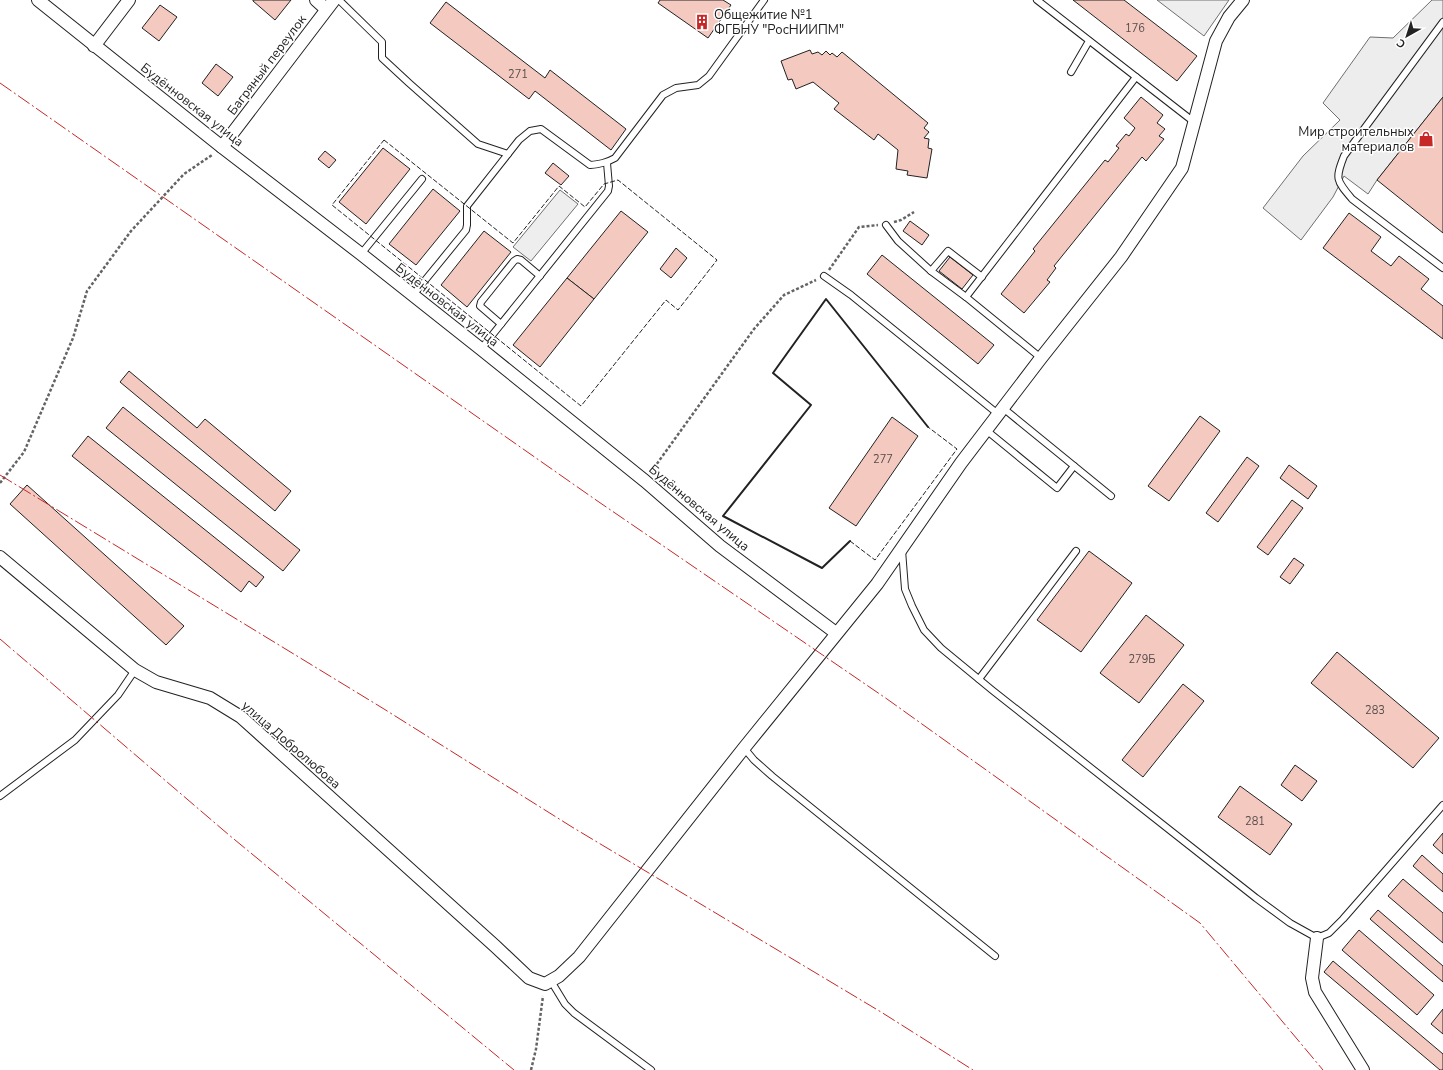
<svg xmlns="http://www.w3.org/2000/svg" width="1443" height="1070" font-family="'Nunito Sans',sans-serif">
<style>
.green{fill:#eee;stroke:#6f6f6f}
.parking{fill:#ededed;stroke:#6f6f6f}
.building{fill:#f3c9c0;stroke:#222}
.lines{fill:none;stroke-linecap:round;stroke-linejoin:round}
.service-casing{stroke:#222;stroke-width:8}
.minor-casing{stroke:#222;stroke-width:14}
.path{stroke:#646464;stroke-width:2.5;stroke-dasharray:3 2;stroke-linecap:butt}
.service{stroke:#fff;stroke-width:6}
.minor{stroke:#fff;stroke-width:12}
.fence{stroke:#222;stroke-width:1;stroke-dasharray:5 2;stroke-linecap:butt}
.wall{stroke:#222;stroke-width:2}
.power{stroke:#c62828;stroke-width:1;stroke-dasharray:14 3 2 3;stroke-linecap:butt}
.labels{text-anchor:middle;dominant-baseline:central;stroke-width:3;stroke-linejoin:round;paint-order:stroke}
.number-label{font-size:11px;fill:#564c4a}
.poi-label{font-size:13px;fill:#222;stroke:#fff;text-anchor:start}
.street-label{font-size:13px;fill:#222;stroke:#fff}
</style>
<rect width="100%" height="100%" fill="#fff"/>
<g class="green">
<path d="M1157,0H1229L1204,36Z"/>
<path d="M560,190L578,204L531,261L513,247Z"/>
</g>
<path class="parking" d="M1432,0H1443V97L1377,180L1368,194L1344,176L1333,197L1301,240L1263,208L1303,156L1340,120L1323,103L1370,37L1393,38Z"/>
<g class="building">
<path d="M253,0H291L275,20L253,1Z"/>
<path d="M660,0H723L731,5L708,38L658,3Z"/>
<path d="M1073,0H1124L1197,56L1177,81Z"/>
<path d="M446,2L545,78L550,70L626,129L611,150L535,91L529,99L430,23Z"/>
<path d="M160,5L177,17L159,41L142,28Z"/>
<path d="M810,50L812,54L818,52L822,55L826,51L830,55L832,53L837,57L842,52L928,123L924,128L929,132L924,138L929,139L928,148L932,149L927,178L907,175L908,171L896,169L898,150L878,134L874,140L834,109L839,103L813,82L796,89L792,79L788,80L781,61Z"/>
<path d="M216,64L233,77L218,96L202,83Z"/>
<path d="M1141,97L1163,115L1157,123L1165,129L1159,136L1164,139L1146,161L1142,157L1054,266L1056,268L1047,280L1050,282L1024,313L1001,294L1035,251L1033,249L1105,160L1108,162L1119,148L1116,146L1126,134L1129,136L1135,128L1124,118Z"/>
<path d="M1443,97V233L1377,180Z"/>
<path d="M383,148L410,169L366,224L339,202Z"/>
<path d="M325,151L336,160L329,168L318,159Z"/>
<path d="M553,163L569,176L561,185L545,173Z"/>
<path d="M433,189L460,211L416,265L389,244Z"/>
<path d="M621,211L648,232L594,299L567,278Z"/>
<path d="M1349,213L1381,237L1371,251L1391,266L1399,256L1429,279L1421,289L1443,306V339L1323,248Z"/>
<path d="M910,221L929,235L922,245L903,231Z"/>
<path d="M484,231L511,252L467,307L441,285Z"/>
<path d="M676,248L687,258L671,278L660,269Z"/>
<path d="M882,255L994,345L978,364L867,274Z"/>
<path d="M950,257L973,275L962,289L939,271Z"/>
<path d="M567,278L594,299L540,367L513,345Z"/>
<path d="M129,371L197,428L205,419L291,491L275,511L120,382Z"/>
<path d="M123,407L300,550L283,571L106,428Z"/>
<path d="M1200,416L1220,431L1169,501L1148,486Z"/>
<path d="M892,417L918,436L856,526L829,508Z"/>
<path d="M88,436L264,577L256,587L249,581L241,592L72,456Z"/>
<path d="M1247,457L1259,466L1218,522L1206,513Z"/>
<path d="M1289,465L1317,486L1308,499L1280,478Z"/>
<path d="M27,485L184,626L166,645L10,504Z"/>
<path d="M1292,500L1303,508L1268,555L1257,547Z"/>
<path d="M1089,551L1132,583L1081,652L1037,620Z"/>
<path d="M1294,558L1304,565L1290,584L1280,577Z"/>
<path d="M1146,615L1184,645L1139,703L1100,673Z"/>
<path d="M1337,652L1439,738L1413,768L1311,683Z"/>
<path d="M1183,684L1204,701L1143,777L1122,760Z"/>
<path d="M1295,765L1317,781L1302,801L1281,785Z"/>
<path d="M1240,786L1292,824L1270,855L1218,817Z"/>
<path d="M1443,833V854L1433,845Z"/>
<path d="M1422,855L1443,874V892L1413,866Z"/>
<path d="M1403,879L1443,913V943L1388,896Z"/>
<path d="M1378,910L1443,966V982L1370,919Z"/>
<path d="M1359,930L1434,995L1417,1015L1342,950Z"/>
<path d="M1333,961L1443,1054V1070H1440L1324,972Z"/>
<path d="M1443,1009V1034L1431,1024Z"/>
</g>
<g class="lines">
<defs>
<g id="service">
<path d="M339,0L382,42V58L409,83L478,144L508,154"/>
<path d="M1037,0L1194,122"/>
<path d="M1443,22L1344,156C1335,179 1336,180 1352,199L1443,268"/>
<path d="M1071,72L1089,41"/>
<path d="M886,225L898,241L931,271"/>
<path d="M361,254L422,179"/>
<path d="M824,276L851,295L998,414"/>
<path d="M413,295L466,230L467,225V206L519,140L530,131L541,129L590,165C600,164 606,163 615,158L663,95L676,88L698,85L709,76L764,0"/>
<path d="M966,297L931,271L948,251L982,277"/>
<path d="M501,324L480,306L481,302L514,261L517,259L521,260L540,276"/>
<path d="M481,349L608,191L609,186L607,163"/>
<path d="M1041,358L966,297L1136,77"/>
<path d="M1003,408L1111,496"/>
<path d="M986,430L1057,488L1074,466"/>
<path d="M902,550L905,589L912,606L924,630L941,648L992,690L1256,898L1290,923L1317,938L1329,933L1343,919L1443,805"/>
<path d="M979,679L1076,551"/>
<path d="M744,748L754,760L772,776L995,956"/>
<path d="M0,796L75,740L118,695L135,670"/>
<path d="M551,981L565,1004L574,1013L651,1070"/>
</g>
<g id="minor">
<path d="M38,0L222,147L361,254L481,349L645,481L720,546L836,633"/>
<path d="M316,0L326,9"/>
<path d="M94,46L129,0"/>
<path d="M222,147L334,0"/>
<path d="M0,557L135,670L156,682L210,698L241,717L495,946L529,978L545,984L559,976L579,957L744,748L877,584L961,463L1041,358L1121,257L1182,168L1216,41L1229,17L1243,0"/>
<path d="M1317,938L1312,978L1315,992L1363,1070"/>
</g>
</defs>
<use href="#service" class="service-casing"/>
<use href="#minor" class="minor-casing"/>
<g class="path">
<path d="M894,222L901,220L914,212"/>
<path d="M829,270L859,227L878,225"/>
<path d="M651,472L754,329L784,295L816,280"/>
<path d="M0,483L24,452L73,338L87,291L131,231L184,174L212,155"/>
<path d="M531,1070L536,1049L543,996"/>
</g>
<use href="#service" class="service"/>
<use href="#minor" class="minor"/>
<g class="fence">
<path d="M384,140L513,243L559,186L585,207L604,184L618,180L717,260L678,310L666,300L581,406L332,205Z"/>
<path d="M850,541L875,560L957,449L928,427"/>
</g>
<path class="wall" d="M850,541L822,568L723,516L811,405L773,373L826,299L928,427"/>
<g class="power">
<path d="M0,83L596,500L887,699L1200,923L1323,1070"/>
<path d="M0,475L384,709L572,827L881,1012L973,1070"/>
<path d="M0,639L229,835L514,1070"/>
</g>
</g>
<defs>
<symbol id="building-bare" viewBox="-9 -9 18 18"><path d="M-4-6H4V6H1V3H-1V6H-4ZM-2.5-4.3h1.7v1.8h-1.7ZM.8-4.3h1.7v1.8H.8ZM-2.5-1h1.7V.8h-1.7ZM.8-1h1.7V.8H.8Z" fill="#c62828" stroke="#fff" stroke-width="2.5" paint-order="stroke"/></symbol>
<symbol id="shop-bare" viewBox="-9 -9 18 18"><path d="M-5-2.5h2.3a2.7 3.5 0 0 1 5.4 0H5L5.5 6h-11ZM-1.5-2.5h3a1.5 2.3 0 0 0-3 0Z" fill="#c62828" stroke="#fff" stroke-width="2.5" paint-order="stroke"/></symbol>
</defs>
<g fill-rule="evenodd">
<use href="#building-bare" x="691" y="11" width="22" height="22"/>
<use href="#shop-bare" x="1415" y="128" width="22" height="22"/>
</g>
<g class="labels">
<g class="number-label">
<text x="1135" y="28">176</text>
<text x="518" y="74">271</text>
<text x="883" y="459">277</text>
<text x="1142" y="659">279Б</text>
<text x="1375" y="710">283</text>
<text x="1255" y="821">281</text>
</g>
<g class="poi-label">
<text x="714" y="15">Общежитие №1<tspan x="714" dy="15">ФГБНУ "РосНИИПМ"</tspan></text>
<text x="1414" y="132" text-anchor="end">Мир строительных<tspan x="1414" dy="15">материалов</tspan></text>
</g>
<g class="street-label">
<text transform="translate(267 65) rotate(-53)">Багряный переулок</text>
<text transform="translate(192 105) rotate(38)">Будённовская улица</text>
<text transform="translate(447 305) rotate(38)">Будённовская улица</text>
<text transform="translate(699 508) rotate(40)">Будённовская улица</text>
<text transform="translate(291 745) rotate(41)">улица Добролюбова</text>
</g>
</g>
<g transform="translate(1407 36) rotate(219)" stroke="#ffffff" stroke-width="3" paint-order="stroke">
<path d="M0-3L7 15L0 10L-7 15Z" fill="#222222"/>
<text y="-6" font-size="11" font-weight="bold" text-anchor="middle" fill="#222222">С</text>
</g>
</svg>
